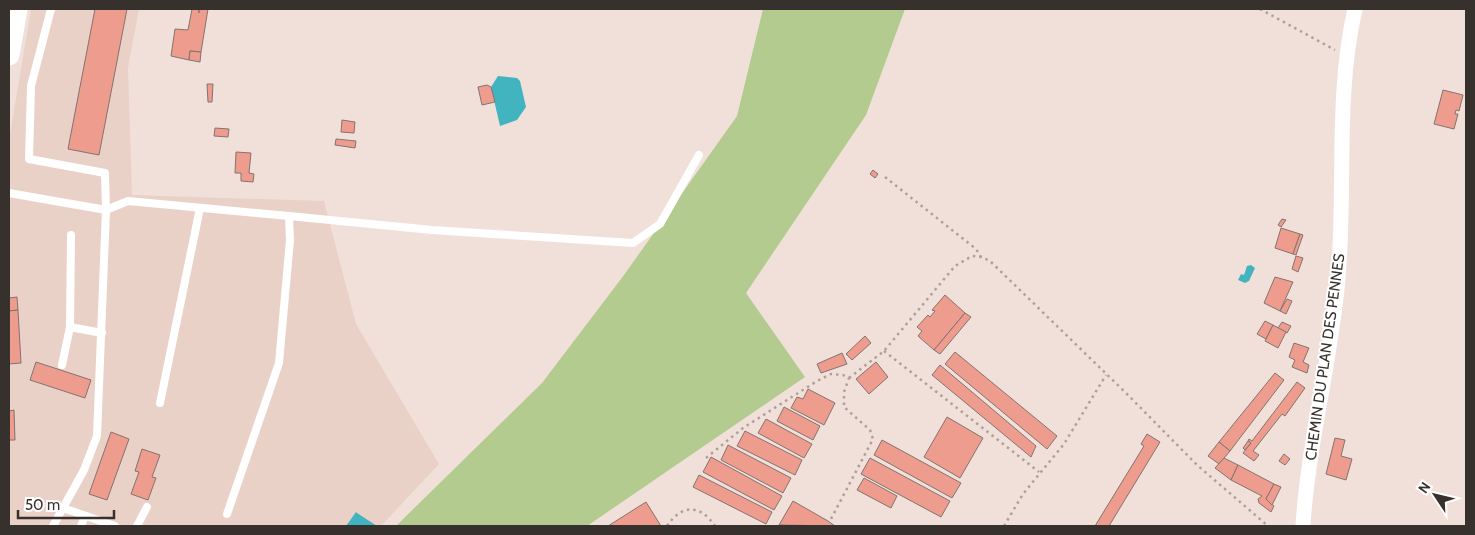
<svg xmlns="http://www.w3.org/2000/svg" width="1475" height="535" font-family="Cabin,sans-serif">
<style>
.built{fill:#ead1c8}
.green{fill:#b3cb8e}
.water{fill:#42b4c0}
.building{fill:#ee9c8d;stroke:#837370}
.lines{fill:none;stroke-linecap:round;stroke-linejoin:round}
.path{stroke:#ada09b;stroke-width:2.5;stroke-dasharray:2.5 4;stroke-linecap:butt}
.lane{stroke:#fff;stroke-width:8}
.street{stroke:#fff;stroke-width:15}
.secondary{stroke:#fff;stroke-width:21}
.labels{text-anchor:middle;dominant-baseline:central;stroke-width:4;stroke-linejoin:round;paint-order:stroke}
.street-label{font-size:15px;fill:#37312e;stroke:#fff}
</style>
<rect width="100%" height="100%" fill="#f1e0da"/>
<path class="built" d="M31,9H139L128,68L132,195L324,201L356,324L439,464L381,526H9V140Z"/>
<path class="green" d="M763,9H905L866,115L746,293L805,377L587,526H396L542,383L624,275L737,116Z"/>
<g class="water">
<path d="M498,76L517,78L520,81L526,107L517,120L500,126L491,87Z"/>
<path d="M1251,265L1255,268L1249,281L1245,283L1238,280L1241,274L1244,275L1247,266Z"/>
<path d="M356,512L357,513L377,526H346Z"/>
</g>
<g class="building">
<path d="M95,9H127L99,155L68,149Z"/>
<path d="M192,9H199V13V9H208L201,52L190,51L189,60L171,56L175,29L188,30Z"/>
<path d="M190,51L201,52L200,62L189,60Z"/>
<path d="M207,84H213L212,102H208Z"/>
<path d="M487,85L491,87L495,102L482,105L478,87Z"/>
<path d="M1443,90L1463,95L1459,111L1456,110L1455,114H1458L1454,129L1434,124Z"/>
<path d="M342,120L355,122L354,133L341,132Z"/>
<path d="M215,128L229,129L228,137L214,136Z"/>
<path d="M336,139L356,141L355,148L335,145Z"/>
<path d="M236,152L251,153L249,173L254,174L253,182L241,181V173H235Z"/>
<path d="M873,170L878,174L875,178L870,174Z"/>
<path d="M1282,219L1286,220L1281,227L1278,225Z"/>
<path d="M1281,228L1300,234L1293,254L1275,248Z"/>
<path d="M1300,234L1303,235L1296,255L1293,254Z"/>
<path d="M1296,256L1303,258L1298,272L1292,269Z"/>
<path d="M1275,277L1293,282L1280,311L1264,303Z"/>
<path d="M945,295L965,313L934,350L918,336L922,331L917,327L928,315L930,317L935,311L932,310Z"/>
<path d="M17,297L18,310L9,311V298Z"/>
<path d="M1287,299L1292,301L1286,314L1280,311Z"/>
<path d="M18,310L21,363L9,364V311Z"/>
<path d="M965,313L971,317L940,354L934,350Z"/>
<path d="M1265,321L1273,325L1266,339L1257,334Z"/>
<path d="M1282,322L1291,326L1287,333L1278,328Z"/>
<path d="M1273,325L1286,332L1278,348L1265,341Z"/>
<path d="M865,336L871,343L852,360L846,354Z"/>
<path d="M1294,343L1309,348L1303,362L1309,365L1307,373L1292,367L1295,360L1289,357Z"/>
<path d="M955,352L1057,436L1047,449L945,364Z"/>
<path d="M842,353L847,364L821,373L817,364Z"/>
<path d="M36,362L91,380L85,398L30,380Z"/>
<path d="M876,362L888,377L869,394L856,379Z"/>
<path d="M940,365L1036,446L1031,457L932,375Z"/>
<path d="M1275,373L1284,380L1230,451L1219,442Z"/>
<path d="M1297,382L1305,388L1285,416L1282,414L1253,451L1259,455L1254,461L1243,453L1251,443L1248,441L1249,439L1252,441Z"/>
<path d="M808,389L835,403L824,425L791,408L797,397L803,399Z"/>
<path d="M784,407L820,426L813,440L777,421Z"/>
<path d="M14,410L15,440H9V411Z"/>
<path d="M947,417L983,438L960,478L924,457Z"/>
<path d="M766,419L812,444L804,458L758,433Z"/>
<path d="M745,431L802,460L795,475L737,446Z"/>
<path d="M111,432L129,439L107,500L89,494Z"/>
<path d="M1147,434L1160,442L1109,526H1095L1144,446L1141,444Z"/>
<path d="M1335,438L1345,440L1341,456L1352,459L1346,480L1326,474Z"/>
<path d="M882,440L961,483L952,498L874,455Z"/>
<path d="M1248,441L1251,443L1245,450L1243,448Z"/>
<path d="M1219,442L1230,451L1219,464L1208,456Z"/>
<path d="M728,445L791,478L783,493L721,460Z"/>
<path d="M142,449L160,455L152,477L156,478L148,500L131,494L139,472L135,471Z"/>
<path d="M1284,454L1290,459L1285,465L1279,461Z"/>
<path d="M711,457L782,496L774,510L703,472Z"/>
<path d="M870,458L950,501L941,517L861,474Z"/>
<path d="M1224,458L1238,465L1231,480L1215,468Z"/>
<path d="M1238,465L1274,484L1266,499L1274,506L1271,512L1259,503L1258,499L1262,496L1231,480Z"/>
<path d="M699,475L772,512L766,524L693,487Z"/>
<path d="M864,478L897,496L891,508L857,490Z"/>
<path d="M1274,484L1281,487L1272,505L1266,499Z"/>
<path d="M793,501L828,521L835,526L779,525Z"/>
<path d="M646,502L661,526H608Z"/>
</g>
<g class="lines">
<g class="path">
<path d="M1260,9L1335,50"/>
<path d="M885,177L976,249L981,257"/>
<path d="M884,351L1039,472"/>
<path d="M849,378L884,351L955,266L972,256L981,257L990,261L1127,394L1197,465L1268,526"/>
<path d="M706,458L743,428L817,381L831,374L843,375L849,378L844,392V407L870,430L873,439L831,519"/>
<path d="M667,526C682,504 700,504 715,526"/>
<path d="M1004,526L1023,494L1064,444L1106,375"/>
</g>
<g class="lane">
<path d="M51,9L31,86L29,159L105,173L106,210L128,201L289,216L290,240L279,363L227,514"/>
<path d="M9,193L106,210L97,436L84,470L53,526"/>
<path d="M289,216L432,230L633,243L660,224L699,155"/>
<path d="M71,235L70,327L102,333"/>
<path d="M62,365L70,327"/>
<path d="M160,403L200,208"/>
<path d="M63,508L115,526"/>
<path d="M81,526L85,516"/>
<path d="M137,526L147,507"/>
</g>
<path class="street" d="M1303,526C1308,443 1331,361 1338,278C1346,188 1335,96 1355,9"/>
<path class="secondary" d="M9,55L17,9"/>
</g>
<g class="labels">
<g class="street-label">
<text transform="translate(1325 357) rotate(-82)">CHEMIN DU PLAN DES PENNES</text>
</g>
</g>
<rect width="1475" height="535" fill="none" stroke="#37312e" stroke-width="20"/>
<g transform="translate(1435 495) rotate(305)" stroke="#ffffff" stroke-width="4" paint-order="stroke">
<path d="M0-4L9 19L0 12L-9 19Z" fill="#37312e"/>
<text y="-8" font-size="14" font-weight="bold" text-anchor="middle" fill="#37312e">N</text>
</g>
<path d="M18 510v8h96v-8" fill="none" stroke="#37312e" stroke-width="2.5"/>
<text x="25" y="510" font-size="15" fill="#37312e" stroke="#ffffff" stroke-width="4" paint-order="stroke">50 m</text>
</svg>
